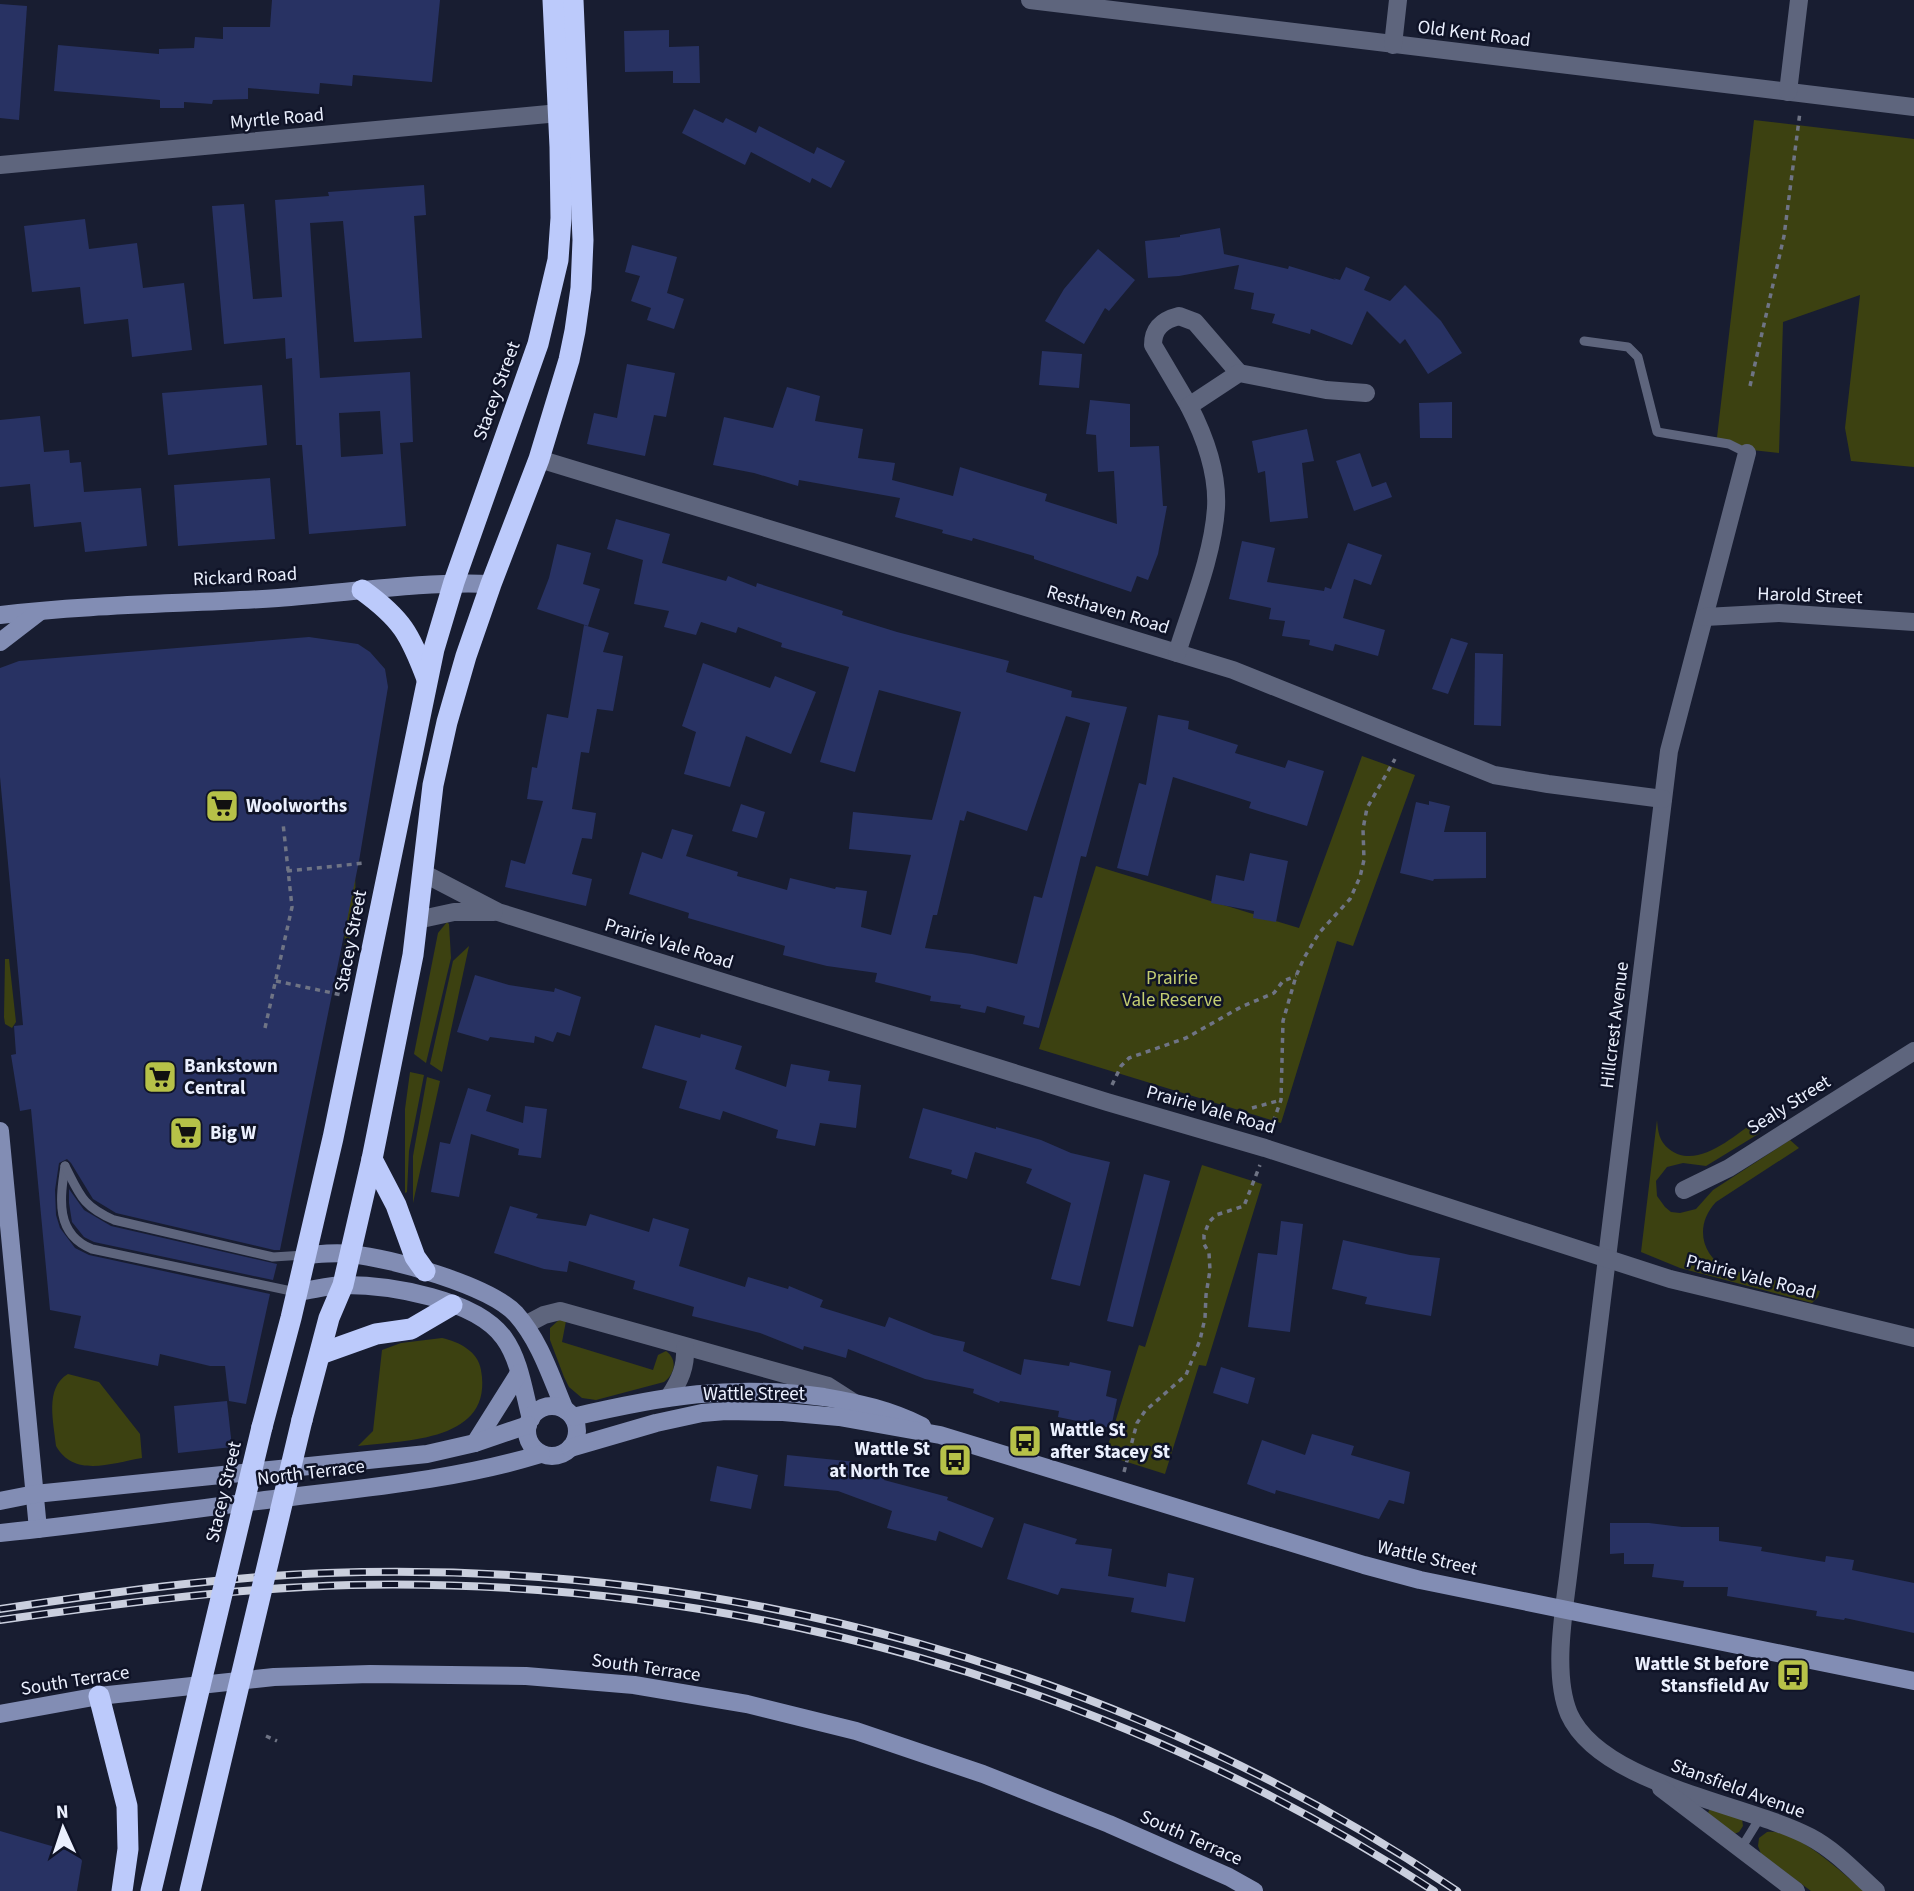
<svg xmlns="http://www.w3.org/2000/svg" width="1914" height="1891" font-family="'Source Sans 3',sans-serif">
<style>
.green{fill:#3c4111}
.building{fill:#283263;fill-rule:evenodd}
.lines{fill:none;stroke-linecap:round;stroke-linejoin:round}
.path{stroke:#6f7485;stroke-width:3.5;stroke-dasharray:5 5;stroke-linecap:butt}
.lane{stroke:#5e657d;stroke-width:9}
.street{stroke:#5e657d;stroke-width:18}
.secondary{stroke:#828db4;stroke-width:18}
.highway{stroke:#bccafb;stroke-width:21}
.rail-casing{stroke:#cacfde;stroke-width:8}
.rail{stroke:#0f1327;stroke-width:5;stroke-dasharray:16;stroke-linecap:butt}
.highway-bridge{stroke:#bccafb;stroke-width:21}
.labels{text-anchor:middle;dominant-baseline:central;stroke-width:5;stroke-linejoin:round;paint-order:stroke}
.street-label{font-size:19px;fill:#ebf0fe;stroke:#0f1327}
.poi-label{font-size:19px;font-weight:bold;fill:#ebf0fe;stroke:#0f1327;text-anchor:start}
.park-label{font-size:19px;fill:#c3cd71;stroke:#0f1327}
</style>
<rect width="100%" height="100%" fill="#181d31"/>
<g class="green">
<path d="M1754,120L1914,139V467L1851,461L1845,428L1860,295L1783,322L1779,453L1716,446Z"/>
<path d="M1362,756L1415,775L1353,946L1337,941L1281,1123L1039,1049L1096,866L1299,928Z"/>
<path d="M355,868L356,911L339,989L317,984L318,979L337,983L345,943L339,870Z"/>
<path d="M447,922L449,924L451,958L426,1063L414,1054L438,933Z"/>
<path d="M469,946L442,1072L430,1064L453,961Z"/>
<path d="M5,959H9L16,1022L12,1028L5,1024L4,1017Z"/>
<path d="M410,1072L424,1075L409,1151L407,1192L405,1193V1109Z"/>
<path d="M427,1077L440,1081L413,1203V1156Z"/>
<path d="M1657,1120C1658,1132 1659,1141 1669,1149C1697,1171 1733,1136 1756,1121L1760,1133L1706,1166L1683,1163L1667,1167L1656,1181L1657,1196L1665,1207L1671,1212L1680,1213L1696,1209L1713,1190L1790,1140L1799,1148L1716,1202C1695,1224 1700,1255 1727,1269L1820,1291L1818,1297L1812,1303L1680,1268L1641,1252Z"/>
<path d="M1202,1165L1262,1184L1206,1366L1199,1365L1165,1474L1105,1455L1139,1345L1145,1347Z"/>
<path d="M560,1319L566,1321L562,1342L653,1370L658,1355L666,1351C678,1360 675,1374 664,1382L596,1400L582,1398L569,1387L564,1377L550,1340V1328Z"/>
<path d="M442,1338C459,1342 478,1351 481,1370C494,1442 406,1440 358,1446L373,1431L382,1350L401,1343Z"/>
<path d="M68,1374L99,1382L140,1434L142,1458C112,1463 74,1478 56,1446C54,1423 44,1388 68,1374Z"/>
<path d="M1710,1808L1742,1819L1743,1826L1739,1832L1734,1834L1708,1813Z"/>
<path d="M1767,1832C1796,1828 1842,1873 1864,1891H1811L1761,1854L1758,1846L1759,1838Z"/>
</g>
<g class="building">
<path d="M272,0H440L432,82L353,75L352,86L320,83L319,94L248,88V99L213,100L212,104L184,102V108H160V100L54,91L58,45L159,54V49L194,48L195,37L223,39V27H270Z"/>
<path d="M0,4L27,6L19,120L0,118Z"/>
<path d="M669,30V47L699,46L700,83H673V71L625,72L624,31Z"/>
<path d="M694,109L723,123L726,118L756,133L759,126L814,154L817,147L845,161L831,188L812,178L810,183L751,152L745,165L682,133Z"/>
<path d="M424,185L426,215L414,216L422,338L354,342L343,221L310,223L320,378L410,372L413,442L400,443L406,526L309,534L302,445H296L292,358L286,359L285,338L224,344L212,206L244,204L253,299L282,297L275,200L329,196L328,192ZM380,411L383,454L341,457L339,413Z"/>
<path d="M85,219L89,249L137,243L143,288L184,283L192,350L132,357L128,319L84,324L80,287L32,292L24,226Z"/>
<path d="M1220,228L1224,254L1288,269L1289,266L1336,280L1333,278L1340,280L1346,267L1370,277L1364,290L1390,301L1405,285L1441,321L1462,353L1428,374L1405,339L1400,344L1367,311L1352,345L1311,329L1310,334L1272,323L1275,314L1251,309L1254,293L1234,289L1239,265L1179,276L1148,278L1145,241L1180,237V235Z"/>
<path d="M632,245L677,257L667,293L684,299L674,329L647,320L651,308L631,301L640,276L625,272Z"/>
<path d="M1098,249L1135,280L1109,311L1105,308L1084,344L1045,321L1064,289Z"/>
<path d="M1042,351L1082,354L1079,388L1039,385Z"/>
<path d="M627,364L675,373L666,417L654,415L645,456L587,444L594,413L617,418Z"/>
<path d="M262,385L267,445L168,455L162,393Z"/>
<path d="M787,387L820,396L815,421L863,429L858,458L895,463L892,480L953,496L960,467L1047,494L1045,501L1117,524L1114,471L1098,472L1096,435L1086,434L1090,400L1130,404V447L1159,446L1163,506H1167L1158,554L1148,580L1137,576L1131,592L1034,559V556L973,538L972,541L942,533L943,530L895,517L900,498L799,480L798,486L754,473L713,465L724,417L773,428Z"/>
<path d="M1452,402V438H1420L1419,403Z"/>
<path d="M40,416L44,452L69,450L70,463L81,462L84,492L141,488L147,546L85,552L81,522L34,527L30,484L0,487V420Z"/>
<path d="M1307,429L1314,461L1302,463L1308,518L1270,522L1265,471L1258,473L1252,441Z"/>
<path d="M1360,453L1372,487L1386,482L1392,497L1354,511L1336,461Z"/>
<path d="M270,478L275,539L178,546L174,485Z"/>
<path d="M616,519L670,534L662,563L726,581L728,576L756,587L757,583L843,611L842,615L897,632L1009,661L1006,672L1072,691L1071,697L1127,707L1086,857L1081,856L1039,1028L1023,1024L1025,1016L987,1006L985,1013L960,1008L961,1005L930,1001L931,996L875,982L877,973L827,966L783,955L785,946L688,918L689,913L629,894L642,852L662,859L672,829L693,835L686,856L738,872L737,876L787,890L790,878L835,889L836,887L867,891L861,927L891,935L911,855L849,849L853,812L932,820L961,712L879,690L855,772L820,762L849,667L781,647L782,643L738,627L736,633L701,622L696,635L664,627L669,611L634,604L643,560L607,549ZM1066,716L1090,723L1042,898L1034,896L1017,964L972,954L925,948L933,915H937L960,820L964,821L967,811L1027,831Z"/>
<path d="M1242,541L1275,548L1267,582L1324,591L1325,587L1331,589L1348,543L1382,555L1371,585L1354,579L1343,618L1385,630L1378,656L1335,644L1333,651L1309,645L1310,640L1282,636L1285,621L1269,619L1271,608L1229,599Z"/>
<path d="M557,544L591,553L583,584L600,589L588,626L537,609L549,578Z"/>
<path d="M584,625L609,633L603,652L623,656L613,711L597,709L589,753L581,752L572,809L596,813L592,839L582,838L572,874L592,879L586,906L505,887L511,860L525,864L543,801L527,799L532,767L537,768L547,714L568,718Z"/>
<path d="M309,637L358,644L370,652L385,669L388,687L359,861L280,1250H274L116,1213L93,1199L71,1163L67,1159L59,1163L55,1190L56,1215L60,1228L75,1248L89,1255L270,1294L246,1404L229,1401L225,1366H210L160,1354L158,1366L74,1348L81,1316L50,1310L31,1109L20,1111L11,1055L16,1054L14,1026L23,1025L0,777V668L19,661Z"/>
<path d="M1451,638L1468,643L1448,694L1432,689Z"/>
<path d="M1475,653L1503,654L1501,726L1474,725Z"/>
<path d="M703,663L770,688L775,676L816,692L791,754L746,736L730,787L684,774L696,732L682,726Z"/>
<path d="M1158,715L1189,721L1188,729L1238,745L1235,753L1285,768L1288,760L1324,771L1307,826L1249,808L1251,802L1173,777L1148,876L1117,868L1139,783L1146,785Z"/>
<path d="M1429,801L1450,806L1444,832H1486V878L1434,879L1433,881L1400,873L1416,802L1429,805Z"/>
<path d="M741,804L765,812L757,838L732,831Z"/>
<path d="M1250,853L1288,861L1276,922L1253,918L1254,911L1211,903L1216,875L1244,881Z"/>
<path d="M475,975L509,985L554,992L555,988L581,997L570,1036L557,1032L553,1042L535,1036L534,1043L490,1037L488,1041L457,1032Z"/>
<path d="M655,1025L700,1038L701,1034L742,1046L735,1069L786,1087L791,1064L830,1071L828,1081L861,1085L856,1128L820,1123L815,1146L776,1138L778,1130L723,1111L720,1120L679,1108L687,1081L642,1068Z"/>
<path d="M468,1088L491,1095L486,1111L523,1123L525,1106L547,1109L541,1158L518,1155L519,1149L471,1134L459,1197L431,1192L440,1142L450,1144Z"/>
<path d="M923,1108L996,1129V1127L1041,1140L1071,1153L1110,1162L1080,1286L1051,1279L1071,1203L1026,1183L1032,1169L975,1152L967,1179L951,1174L952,1170L909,1158Z"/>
<path d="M1144,1174L1170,1181L1133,1327L1107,1321Z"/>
<path d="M69,1189L84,1210L111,1226L277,1264L273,1280L94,1242L84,1237L72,1222L69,1203Z"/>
<path d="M510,1206L538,1214L536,1218L586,1226L590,1214L649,1232L653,1218L689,1229L679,1266L745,1287L748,1277L788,1289L789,1286L823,1300L820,1307L885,1327L889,1317L934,1335L965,1342L963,1351L1021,1375L1024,1359L1069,1366L1070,1362L1111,1371L1106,1396L1117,1399L1111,1428L1058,1417L1059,1411L1000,1401L999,1403L973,1393L974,1389L925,1379L848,1349L846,1358L804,1346L803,1350L760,1333L692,1316L694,1307L633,1289L635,1281L569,1261L567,1272L544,1269L494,1253Z"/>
<path d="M1281,1221L1303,1224L1290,1332L1248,1327L1258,1253L1277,1255Z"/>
<path d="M1343,1240L1410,1255L1440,1258L1431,1316L1365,1304L1367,1297L1332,1289Z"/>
<path d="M1221,1367L1255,1378L1248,1404L1213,1393Z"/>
<path d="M227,1401L232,1447L178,1453L174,1406Z"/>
<path d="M1312,1434L1354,1446L1351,1455L1410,1472L1404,1504L1389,1500L1379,1519L1276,1490L1275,1494L1247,1484L1262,1440L1305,1455Z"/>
<path d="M787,1455L856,1462L886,1473L884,1480L948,1497L947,1500L994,1518L982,1548L939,1531L936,1541L887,1528L892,1511L838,1491L784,1486Z"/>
<path d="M717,1466L758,1475L751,1509L710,1501Z"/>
<path d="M1024,1523L1077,1539L1075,1544L1112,1549L1108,1576L1166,1587L1168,1573L1194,1578L1185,1622L1131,1612L1134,1598L1061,1588L1058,1595L1007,1579Z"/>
<path d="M1610,1523H1649L1682,1527H1719V1541L1762,1547L1761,1551L1825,1562L1826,1556L1854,1560L1852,1570L1914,1583V1633L1845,1618L1844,1620L1816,1616L1817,1611L1727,1596L1728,1587H1683L1684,1581L1652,1577L1654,1564H1624V1553L1610,1554Z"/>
<path d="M0,1831L79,1854L82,1861L77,1891H0Z"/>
</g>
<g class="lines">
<g class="path">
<path d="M1750,386L1784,236L1800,112"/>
<path d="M287,871L365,863"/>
<path d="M276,981L342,995"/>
<path d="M265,1028L292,907L283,823"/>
<path d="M1112,1085L1121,1066L1129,1058L1186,1038L1241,1007L1274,993L1283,981L1296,976"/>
<path d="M1252,1108L1281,1100"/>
<path d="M1270,1131L1281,1100L1283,1021L1296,976L1304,958L1319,933L1350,899L1360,877L1364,860L1363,829L1367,808L1395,759"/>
<path d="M1124,1472L1137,1423L1145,1411L1186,1375L1200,1340L1205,1318L1206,1295L1210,1270L1209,1253L1204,1244V1235L1209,1222L1216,1215L1244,1206L1260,1165"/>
<path d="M266,1736L277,1741"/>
</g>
<g class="lane">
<path d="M1584,341L1628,347L1638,357L1657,432L1729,444L1747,453"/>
<path d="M65,1166C60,1199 55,1234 92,1249L296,1292"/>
<path d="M65,1166C80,1195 82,1206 114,1220L273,1257L305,1255"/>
<path d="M1740,1850L1761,1816"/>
</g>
<g class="street">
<path d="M1030,0L1914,107"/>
<path d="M1393,45L1398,0"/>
<path d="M1788,92L1799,0"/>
<path d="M0,165L559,113"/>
<path d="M1189,406L1153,345C1153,328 1163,320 1179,316L1195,322L1239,373"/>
<path d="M1747,453L1669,751L1568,1577C1563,1617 1553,1676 1569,1714C1601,1785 1745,1803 1810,1837C1835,1850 1856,1873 1876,1891"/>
<path d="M539,459L1233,670L1494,775L1548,784L1663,799"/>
<path d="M1705,617L1779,613L1914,622"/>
<path d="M1177,653C1191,608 1213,555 1216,508C1218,472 1205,437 1189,406L1239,373L1326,390L1366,393"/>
<path d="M423,873L498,912L1107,1102L1265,1148L1670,1279L1914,1338"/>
<path d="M417,920L454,912H494"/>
<path d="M1684,1190L1729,1168L1914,1051"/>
<path d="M525,1325L544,1315L560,1311L828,1386L853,1402"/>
<path d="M669,1397C680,1380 686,1367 685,1348"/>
<path d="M1661,1788L1796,1891"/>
</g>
<g class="secondary">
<path d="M0,615C93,604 185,604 278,598C349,593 420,581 491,584"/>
<path d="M0,642L39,612"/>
<path d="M0,1131L38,1529"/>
<path d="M307,1255C321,1254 336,1252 350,1254C390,1258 489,1285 516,1314C540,1341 551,1377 565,1410"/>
<path d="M297,1292C313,1290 330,1285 345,1285C390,1285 476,1299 504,1338C520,1360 524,1393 531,1419"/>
<circle cx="552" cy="1431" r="25"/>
<path d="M573,1417C662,1396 732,1384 824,1397C859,1403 890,1410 922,1426"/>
<path d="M475,1443L519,1373"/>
<path d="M570,1448L656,1423L702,1413L726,1411L783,1412L839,1417L940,1435L1364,1565L1420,1580L1914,1681"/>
<path d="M0,1501L35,1494L427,1454L475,1443L528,1425"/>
<path d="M0,1533C92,1524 183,1510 274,1499C363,1488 456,1480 541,1454"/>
<path d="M0,1714L99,1696L274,1677L370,1674L526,1676L634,1685L747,1704L856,1731L983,1774L1109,1824L1229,1877L1254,1891"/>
</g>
<g class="highway">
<path d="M362,590C402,619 410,634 427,679"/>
<path d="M372,1159L396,1205L415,1257L425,1271"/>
<path d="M320,1354L376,1334L411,1329L452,1305"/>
<path d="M302,1420L329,1318L343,1285L372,1159L413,955L433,785L447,722L466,656L491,584L539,459L569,360L575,331L581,288L583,240L573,0"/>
<path d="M262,1427L291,1318L333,1138L434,649L454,582L538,344L558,260L561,218L560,147L553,0"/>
<path d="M99,1696L127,1806L128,1849L122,1891"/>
</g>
<defs>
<g id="rail">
<path d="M0,1609C108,1593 217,1577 327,1573C725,1559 1126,1668 1457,1891"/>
<path d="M0,1620C117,1604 234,1588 351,1585C734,1577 1113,1682 1434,1891"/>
</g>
</defs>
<use href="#rail" class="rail-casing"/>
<use href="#rail" class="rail"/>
<g class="highway-bridge">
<path d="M151,1891L262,1427"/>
<path d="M190,1891L302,1420"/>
</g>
</g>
<defs>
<symbol id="supermarket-square" viewBox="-11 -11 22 22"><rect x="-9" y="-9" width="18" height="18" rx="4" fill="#b6c148" stroke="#0f1327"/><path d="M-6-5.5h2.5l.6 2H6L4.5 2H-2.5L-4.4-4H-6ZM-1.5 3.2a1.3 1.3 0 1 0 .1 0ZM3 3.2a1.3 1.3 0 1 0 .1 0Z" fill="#111"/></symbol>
<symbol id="bus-square" viewBox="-11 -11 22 22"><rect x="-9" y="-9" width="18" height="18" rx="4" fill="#b6c148" stroke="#0f1327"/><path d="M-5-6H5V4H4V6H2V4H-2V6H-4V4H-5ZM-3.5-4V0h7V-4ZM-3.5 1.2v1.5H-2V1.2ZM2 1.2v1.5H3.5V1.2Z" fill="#111"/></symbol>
</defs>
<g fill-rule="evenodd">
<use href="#supermarket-square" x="203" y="787" width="38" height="38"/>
<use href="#supermarket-square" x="141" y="1058" width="38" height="38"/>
<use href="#supermarket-square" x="167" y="1114" width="38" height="38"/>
<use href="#bus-square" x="1006" y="1422" width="38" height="38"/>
<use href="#bus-square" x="936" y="1441" width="38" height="38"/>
<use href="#bus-square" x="1774" y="1656" width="38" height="38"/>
</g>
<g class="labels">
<g class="street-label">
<text transform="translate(1474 34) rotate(7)">Old Kent Road</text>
<text transform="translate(277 119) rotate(-5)">Myrtle Road</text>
<text transform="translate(497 391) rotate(-70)">Stacey Street</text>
<text transform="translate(245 577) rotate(-3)">Rickard Road</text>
<text transform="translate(1810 596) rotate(2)">Harold Street</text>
<text transform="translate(1108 610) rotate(17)">Resthaven Road</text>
<text transform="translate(351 941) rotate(-79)">Stacey Street</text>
<text transform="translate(669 944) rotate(17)">Prairie Vale Road</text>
<text transform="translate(1615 1025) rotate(-83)">Hillcrest Avenue</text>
<text transform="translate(1789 1105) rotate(-32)">Sealy Street</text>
<text transform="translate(1211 1110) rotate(16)">Prairie Vale Road</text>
<text transform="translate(1751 1277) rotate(14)">Prairie Vale Road</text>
<text x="754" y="1394">Wattle Street</text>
<text transform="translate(311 1473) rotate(-7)">North Terrace</text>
<text transform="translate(224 1492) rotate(-77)">Stacey Street</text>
<text transform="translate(1427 1558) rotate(13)">Wattle Street</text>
<text transform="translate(646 1668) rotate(8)">South Terrace</text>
<text transform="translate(75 1681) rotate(-9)">South Terrace</text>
<text transform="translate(1738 1789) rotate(20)">Stansfield Avenue</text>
<text transform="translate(1191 1838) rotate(24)">South Terrace</text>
</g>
<g class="poi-label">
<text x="246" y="806">Woolworths</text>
<text x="184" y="1066">Bankstown<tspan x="184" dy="22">Central</tspan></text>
<text x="210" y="1133">Big W</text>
<text x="1050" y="1430">Wattle St<tspan x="1050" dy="22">after Stacey St</tspan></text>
<text x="930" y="1449" text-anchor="end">Wattle St<tspan x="930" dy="22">at North Tce</tspan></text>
<text x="1769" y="1664" text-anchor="end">Wattle St before<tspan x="1769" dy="22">Stansfield Av</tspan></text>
</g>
<g class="park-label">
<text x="1172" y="978">Prairie<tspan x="1172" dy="22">Vale Reserve</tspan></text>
</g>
</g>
<g transform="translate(63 1828) rotate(357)" stroke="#0f1327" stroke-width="5" paint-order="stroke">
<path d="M0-5L12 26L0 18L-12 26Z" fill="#ebf0fe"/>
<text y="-10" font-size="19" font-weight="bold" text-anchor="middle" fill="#ebf0fe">N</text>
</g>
</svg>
